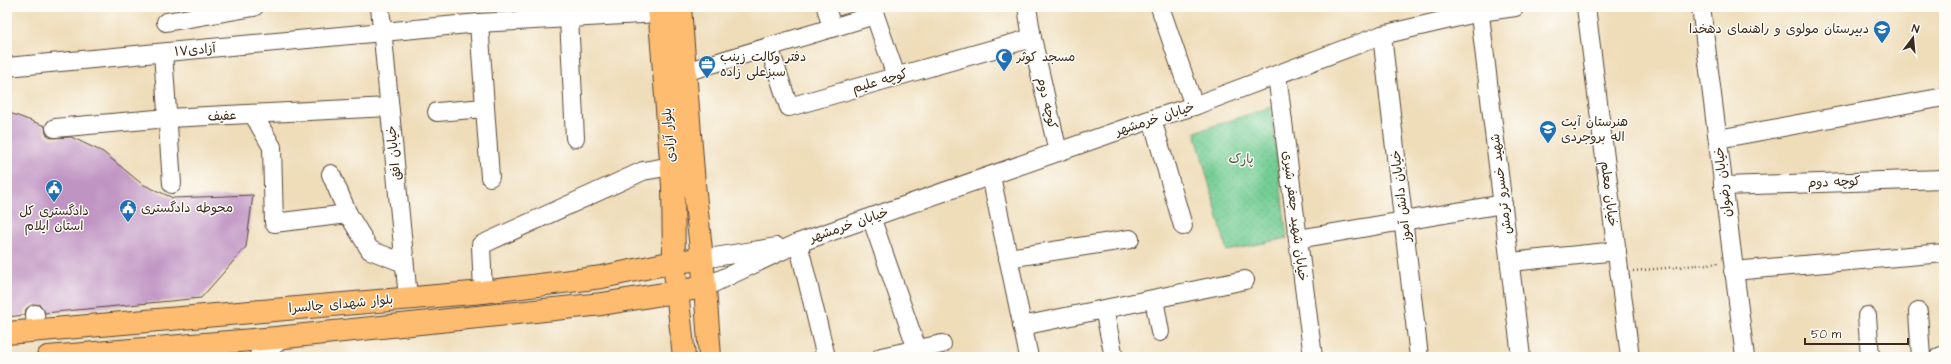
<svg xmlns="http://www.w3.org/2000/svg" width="1951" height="364" font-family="'Architects Daughter','Playpen Sans Arabic',sans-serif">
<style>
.park{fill:url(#park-dots);stroke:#587c59}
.building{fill:#bf93c2}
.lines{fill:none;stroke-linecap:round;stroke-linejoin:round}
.minor-casing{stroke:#564535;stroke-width:20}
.major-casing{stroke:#564535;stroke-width:24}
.path{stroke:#564535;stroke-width:2.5;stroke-dasharray:1 3;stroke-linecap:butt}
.minor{stroke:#fff;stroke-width:18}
.major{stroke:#fdbc6f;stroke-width:22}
.labels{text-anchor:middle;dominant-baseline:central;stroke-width:3;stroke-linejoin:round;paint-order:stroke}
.poi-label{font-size:13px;fill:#3b2a1e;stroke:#fdfcf7;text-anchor:start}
.street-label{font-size:13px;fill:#3b2a1e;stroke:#fdfcf7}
.park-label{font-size:13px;fill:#4c5b41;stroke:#fdfcf7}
</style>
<defs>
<pattern id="park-dots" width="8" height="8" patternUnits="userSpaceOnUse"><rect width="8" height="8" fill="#74cd94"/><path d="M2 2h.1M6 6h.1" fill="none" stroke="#65b07f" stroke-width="1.8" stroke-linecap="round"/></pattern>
</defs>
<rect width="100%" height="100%" fill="#fdfcf7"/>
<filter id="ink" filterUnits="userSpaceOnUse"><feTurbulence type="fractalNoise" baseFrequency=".025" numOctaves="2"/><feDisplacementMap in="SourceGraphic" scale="8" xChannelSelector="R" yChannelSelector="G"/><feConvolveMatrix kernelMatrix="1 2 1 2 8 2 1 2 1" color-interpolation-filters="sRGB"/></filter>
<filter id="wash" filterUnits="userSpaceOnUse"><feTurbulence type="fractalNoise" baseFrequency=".012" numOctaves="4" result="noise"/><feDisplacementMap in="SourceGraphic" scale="16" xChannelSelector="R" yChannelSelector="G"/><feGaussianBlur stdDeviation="0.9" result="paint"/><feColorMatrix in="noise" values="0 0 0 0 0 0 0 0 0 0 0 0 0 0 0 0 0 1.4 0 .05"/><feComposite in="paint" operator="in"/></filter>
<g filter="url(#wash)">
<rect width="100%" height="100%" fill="#efddba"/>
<path class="park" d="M1271,107L1287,238L1227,251L1195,132Z"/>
<g id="blocks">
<path class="building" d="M7,112L45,126L46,134L51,138L71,137L103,152L142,184L173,198L253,195L246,247L201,298L45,313L40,305L34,304L26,309L25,315L7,317Z"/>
</g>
</g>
<g filter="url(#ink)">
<use href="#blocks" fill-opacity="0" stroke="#564535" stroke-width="1"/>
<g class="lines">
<defs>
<g id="minor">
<path d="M380,7L408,298"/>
<path d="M826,7L832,28"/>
<path d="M872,7L896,76"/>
<path d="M1027,7L1032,38L1058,152"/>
<path d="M1160,7L1194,106"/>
<path d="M1479,7L1521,357"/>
<path d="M1586,7L1630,357"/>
<path d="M1701,7L1745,357"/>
<path d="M569,18L575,138"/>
<path d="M166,22L254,7"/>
<path d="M479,23L490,177"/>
<path d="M1382,35L1419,357"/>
<path d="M769,47L789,107L1032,38"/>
<path d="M163,53L172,184"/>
<path d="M7,67L479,23L659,13"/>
<path d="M685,72L875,15"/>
<path d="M1277,75L1313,357"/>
<path d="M437,112L485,108"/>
<path d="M253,114L272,147L274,223L348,214"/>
<path d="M1152,119L1183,226"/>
<path d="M55,128L168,118L389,107"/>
<path d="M1718,139L1944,97"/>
<path d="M331,174L348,214L370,250L404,263"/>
<path d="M991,176L1029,357"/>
<path d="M1723,186L1944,179"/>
<path d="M871,217L917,349"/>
<path d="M1298,239L1503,204"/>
<path d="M798,243L826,357"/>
<path d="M1008,258L1130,239"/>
<path d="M702,259L777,247"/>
<path d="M1511,262L1617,251"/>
<path d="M1733,271L1944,253"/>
<path d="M705,287L798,243L1152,119L1194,106L1382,35L1480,12L1515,7"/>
<path d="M483,292L481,245L643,171L672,166"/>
<path d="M1154,299L1160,332"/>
<path d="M1104,309L1114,357"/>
<path d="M1918,312L1921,357"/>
<path d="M35,314L36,331"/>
<path d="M1867,316L1870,357"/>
<path d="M1022,326L1245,280"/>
<path d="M258,357L286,336"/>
<path d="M881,357L942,344"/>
<path d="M1939,357L1944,355"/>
</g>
<g id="major">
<path d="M659,7L673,186L674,262L684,357"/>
<path d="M680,7L694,184L705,287L710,357"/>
<path d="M7,333L483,292L602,277L674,262L702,259"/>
<path d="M48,357L276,338L602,304L705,287"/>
</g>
</defs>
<use href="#minor" class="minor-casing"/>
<use href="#major" class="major-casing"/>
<path class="path" d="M1633,271L1718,263"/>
<use href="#minor" class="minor"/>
<use href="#major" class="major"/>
</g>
</g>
<defs>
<symbol id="school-pin" viewBox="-11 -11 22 30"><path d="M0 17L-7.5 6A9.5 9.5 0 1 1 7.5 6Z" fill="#1f6fb2" stroke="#fdfcf7"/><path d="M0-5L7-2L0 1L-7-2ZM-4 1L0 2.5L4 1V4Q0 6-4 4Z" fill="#fff"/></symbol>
<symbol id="mosque-pin" viewBox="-11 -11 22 30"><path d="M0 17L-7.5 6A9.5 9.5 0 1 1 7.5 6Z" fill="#1f6fb2" stroke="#fdfcf7"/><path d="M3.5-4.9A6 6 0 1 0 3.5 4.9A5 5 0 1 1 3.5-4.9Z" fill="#fff"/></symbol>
<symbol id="office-pin" viewBox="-11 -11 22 30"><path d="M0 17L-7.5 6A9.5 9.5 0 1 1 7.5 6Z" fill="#1f6fb2" stroke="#fdfcf7"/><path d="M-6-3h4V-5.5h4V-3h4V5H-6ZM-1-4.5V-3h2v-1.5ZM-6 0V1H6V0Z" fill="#fff"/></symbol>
<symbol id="civic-pin" viewBox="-11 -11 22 30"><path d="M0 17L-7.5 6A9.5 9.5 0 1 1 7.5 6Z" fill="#1f6fb2" stroke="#fdfcf7"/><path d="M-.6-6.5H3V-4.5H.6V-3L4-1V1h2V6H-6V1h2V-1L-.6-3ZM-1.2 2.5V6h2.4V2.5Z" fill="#fff"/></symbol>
</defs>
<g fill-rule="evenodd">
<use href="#school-pin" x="1872" y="19" width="20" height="27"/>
<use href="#mosque-pin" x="994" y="47" width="20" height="27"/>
<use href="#office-pin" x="697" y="54" width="20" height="27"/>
<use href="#school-pin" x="1538" y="119" width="20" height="27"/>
<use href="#civic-pin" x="44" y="178" width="20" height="27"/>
<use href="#civic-pin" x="118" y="198" width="20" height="27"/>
</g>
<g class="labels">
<g class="poi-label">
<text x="1869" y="29" text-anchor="end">دبیرستان مولوی و راهنمای دهخدا</text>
<text x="720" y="57">دفتر وکالت زینب<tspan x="720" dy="15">سبزعلی زاده</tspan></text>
<text x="1017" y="57">مسجد کوثر</text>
<text x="1561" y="122">هنرستان آیت<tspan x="1561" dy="15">اله بروجردی</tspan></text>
<text x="141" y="208">محوطه دادگستری</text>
<text x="54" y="211" text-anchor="middle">دادگستری کل<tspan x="54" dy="15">استان ایلام</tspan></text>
</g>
<g class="street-label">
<text transform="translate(195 50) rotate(-5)">آزادی۱۷</text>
<text transform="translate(880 81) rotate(-16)">کوچه علیم</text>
<text transform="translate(1047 103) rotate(77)">کوچه دوم</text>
<text transform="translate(222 116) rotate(-3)">عفیف</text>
<text transform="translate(1155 119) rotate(-18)">خیابان خرمشهر</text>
<text transform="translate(669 135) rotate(-95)">بلوار آزادی</text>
<text transform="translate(394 153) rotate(-96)">خیابان افق</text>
<text transform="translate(1723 182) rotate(-97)">خیابان رضوان</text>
<text transform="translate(1834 182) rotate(-2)">کوچه دوم</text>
<text transform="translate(1501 184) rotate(-97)">شهید خسرو ترمش</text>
<text transform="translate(1609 194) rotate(83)">خیابان معلم</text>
<text transform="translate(1401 196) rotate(-97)">خیابان دانش آموز</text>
<text transform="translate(1295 216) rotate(83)">خیابان شهید جعفر شیری</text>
<text transform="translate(849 225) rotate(-19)">خیابان خرمشهر</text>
<text transform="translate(341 304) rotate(-5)">بلوار شهدای چالسرا</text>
</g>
<g class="park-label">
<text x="1241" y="159">پارک</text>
</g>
</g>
<rect width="1951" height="364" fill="none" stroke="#fdfcf7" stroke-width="24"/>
<g transform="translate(1913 38) rotate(16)" stroke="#fdfcf7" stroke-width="3" paint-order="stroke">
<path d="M0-3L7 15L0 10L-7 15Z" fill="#3b2a1e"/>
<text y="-6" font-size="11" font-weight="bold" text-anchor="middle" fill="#3b2a1e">N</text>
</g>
<path d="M1805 338v6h103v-6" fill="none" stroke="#3b2a1e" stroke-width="2"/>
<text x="1811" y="338" font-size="12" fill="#3b2a1e" stroke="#fdfcf7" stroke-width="3" paint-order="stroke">50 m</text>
</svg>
